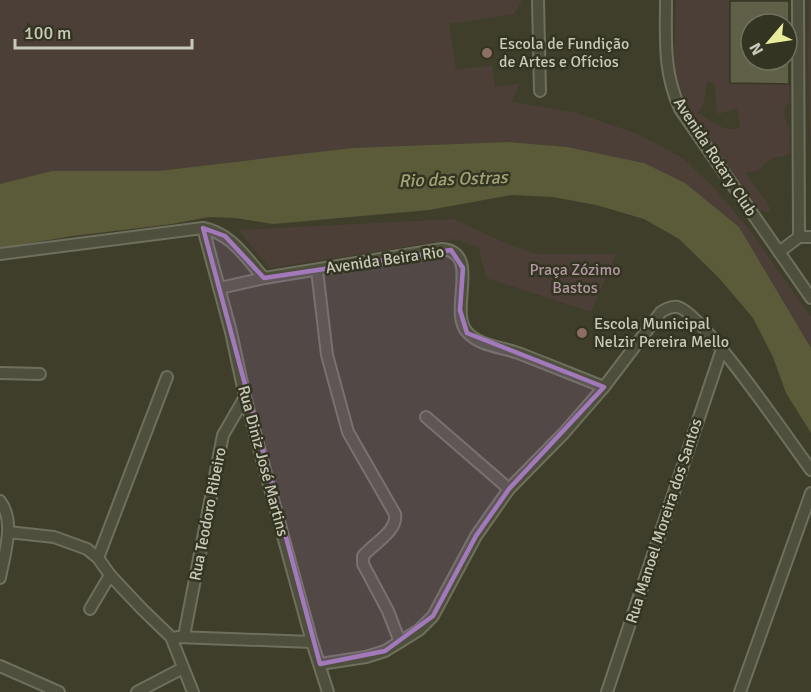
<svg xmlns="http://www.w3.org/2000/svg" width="811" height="692" font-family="Signika,sans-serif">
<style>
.green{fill:#4c3f38;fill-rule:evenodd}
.water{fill:#5b5b39}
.building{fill:#606049;stroke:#363624;stroke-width:1.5}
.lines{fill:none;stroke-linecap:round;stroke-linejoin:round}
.minor-casing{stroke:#6f6f5e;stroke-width:14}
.minor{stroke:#4f4f3d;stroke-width:10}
.marked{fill:#a27abc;fill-opacity:0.2;stroke:#a27abc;stroke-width:4.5;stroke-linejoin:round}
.education-dot{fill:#8d6e63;stroke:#343422;stroke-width:2}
.labels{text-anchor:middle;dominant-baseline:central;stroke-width:5;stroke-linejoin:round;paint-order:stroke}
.poi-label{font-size:16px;fill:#c9c9ba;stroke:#343422;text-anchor:start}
.street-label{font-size:16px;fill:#c9c9ba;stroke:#343422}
.park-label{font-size:16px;fill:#b197a0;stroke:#343422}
.water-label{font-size:18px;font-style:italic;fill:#a3a378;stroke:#343422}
</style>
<rect width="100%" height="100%" fill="#3f3e2a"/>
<g class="green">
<path d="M0,0H522L514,14L449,24L456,70L492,65L495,87L519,84L512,102L577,113L638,134L683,158L716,190L748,228L811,317V348L739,227L644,163L567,147L507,142L352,148L158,171H52L0,184Z"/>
<path d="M676,0H789L730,1V83L789,84V102L783,112L789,128L790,152C784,159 779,155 772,159C760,164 763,173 746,172C752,187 767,196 770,210L767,212L757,209L750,200L696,122L678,85L674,69ZM707,82H713C718,94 714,102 718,114L736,109L738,112L740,128C724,132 714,124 701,114H697L703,106Z"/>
<path d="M809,0H811V160L808,61Z"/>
<path d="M453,219L506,243L536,254H616L591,312L486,278L479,248L456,239L270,268L238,230Z"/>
</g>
<path class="water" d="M507,142L567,147L644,163L685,183L739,227L811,348V433L786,393L773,357L753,318L719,278L679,239L644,219L596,205L553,197L512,195L429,210L273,224L235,218L209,217L172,224L73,236L0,248V184L52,171H158L352,148Z"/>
<path class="building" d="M730,1H789V24H751V60H789V84L730,83Z"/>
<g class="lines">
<defs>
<g id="minor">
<path d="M538,0L540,91"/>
<path d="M666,0C666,41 663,71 680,109L811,298"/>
<path d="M798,0L799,237"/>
<path d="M203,228L231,332L245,397L312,642L328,692"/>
<path d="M779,252L799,237H811"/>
<path d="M0,254L203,228C231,233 246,258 264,278L442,249C482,252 448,311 467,332C479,346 502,347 518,353C547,364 576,376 604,387"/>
<path d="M317,270L327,355L348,432L395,514C398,531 374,543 363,556V564L388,611L400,642"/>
<path d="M220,288L264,278"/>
<path d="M0,373L40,374"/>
<path d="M426,417L509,489"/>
<path d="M0,501C16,522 4,555 0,578"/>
<path d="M8,532L54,537L87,549L98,558L110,575L142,609L171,637L193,692"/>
<path d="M98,558L167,377"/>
<path d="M90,609L110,575"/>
<path d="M184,636L223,435L245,397"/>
<path d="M177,637L312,642"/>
<path d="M320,664L366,657L385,651L419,630L433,616L476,536L509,489L564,433L604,387L661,312C666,309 671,306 678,307C703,313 791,443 811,470"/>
<path d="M0,666L59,692"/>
<path d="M137,692L183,668"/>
<path d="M607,692L722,349"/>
<path d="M740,692L811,493"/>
</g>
</defs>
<use href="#minor" class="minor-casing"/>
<use href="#minor" class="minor"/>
</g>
<path class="marked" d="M203,228L225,236L264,278L451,250L463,268L460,310L467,333L604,387L509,489L476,536L433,616L385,651L320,664Z"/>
<g class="education-dot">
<circle cx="487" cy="53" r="6"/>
<circle cx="582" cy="333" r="6"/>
</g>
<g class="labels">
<g class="poi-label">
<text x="499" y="44">Escola de Fundição<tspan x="499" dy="18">de Artes e Ofícios</tspan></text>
<text x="594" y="324">Escola Municipal<tspan x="594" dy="18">Nelzir Pereira Mello</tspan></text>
</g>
<g class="street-label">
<text transform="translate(715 157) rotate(57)">Avenida Rotary Club</text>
<text transform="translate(385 260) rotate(-8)">Avenida Beira Rio</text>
<text transform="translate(263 461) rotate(75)">Rua Diniz José Martins</text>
<text transform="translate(208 514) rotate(-79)">Rua Teodoro Ribeiro</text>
<text transform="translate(664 521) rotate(-72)">Rua Manoel Moreira dos Santos</text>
</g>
<g class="park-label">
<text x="575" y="270">Praça Zózimo<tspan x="575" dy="18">Bastos</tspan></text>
</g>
<g class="water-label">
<text transform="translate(453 179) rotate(-2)">Rio das Ostras</text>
</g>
</g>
<g transform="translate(769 42) rotate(241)"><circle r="28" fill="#343422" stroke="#70705f" stroke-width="1.5"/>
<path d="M0-4.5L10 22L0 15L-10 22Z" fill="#e9ec9d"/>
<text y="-9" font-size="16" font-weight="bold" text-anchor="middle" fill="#c9c9ba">N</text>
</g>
<path d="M15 39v9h177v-9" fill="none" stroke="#c9c9ba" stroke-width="3"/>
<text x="24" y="39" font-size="18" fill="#c9c9ba" stroke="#343422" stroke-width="4.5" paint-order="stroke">100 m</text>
</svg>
